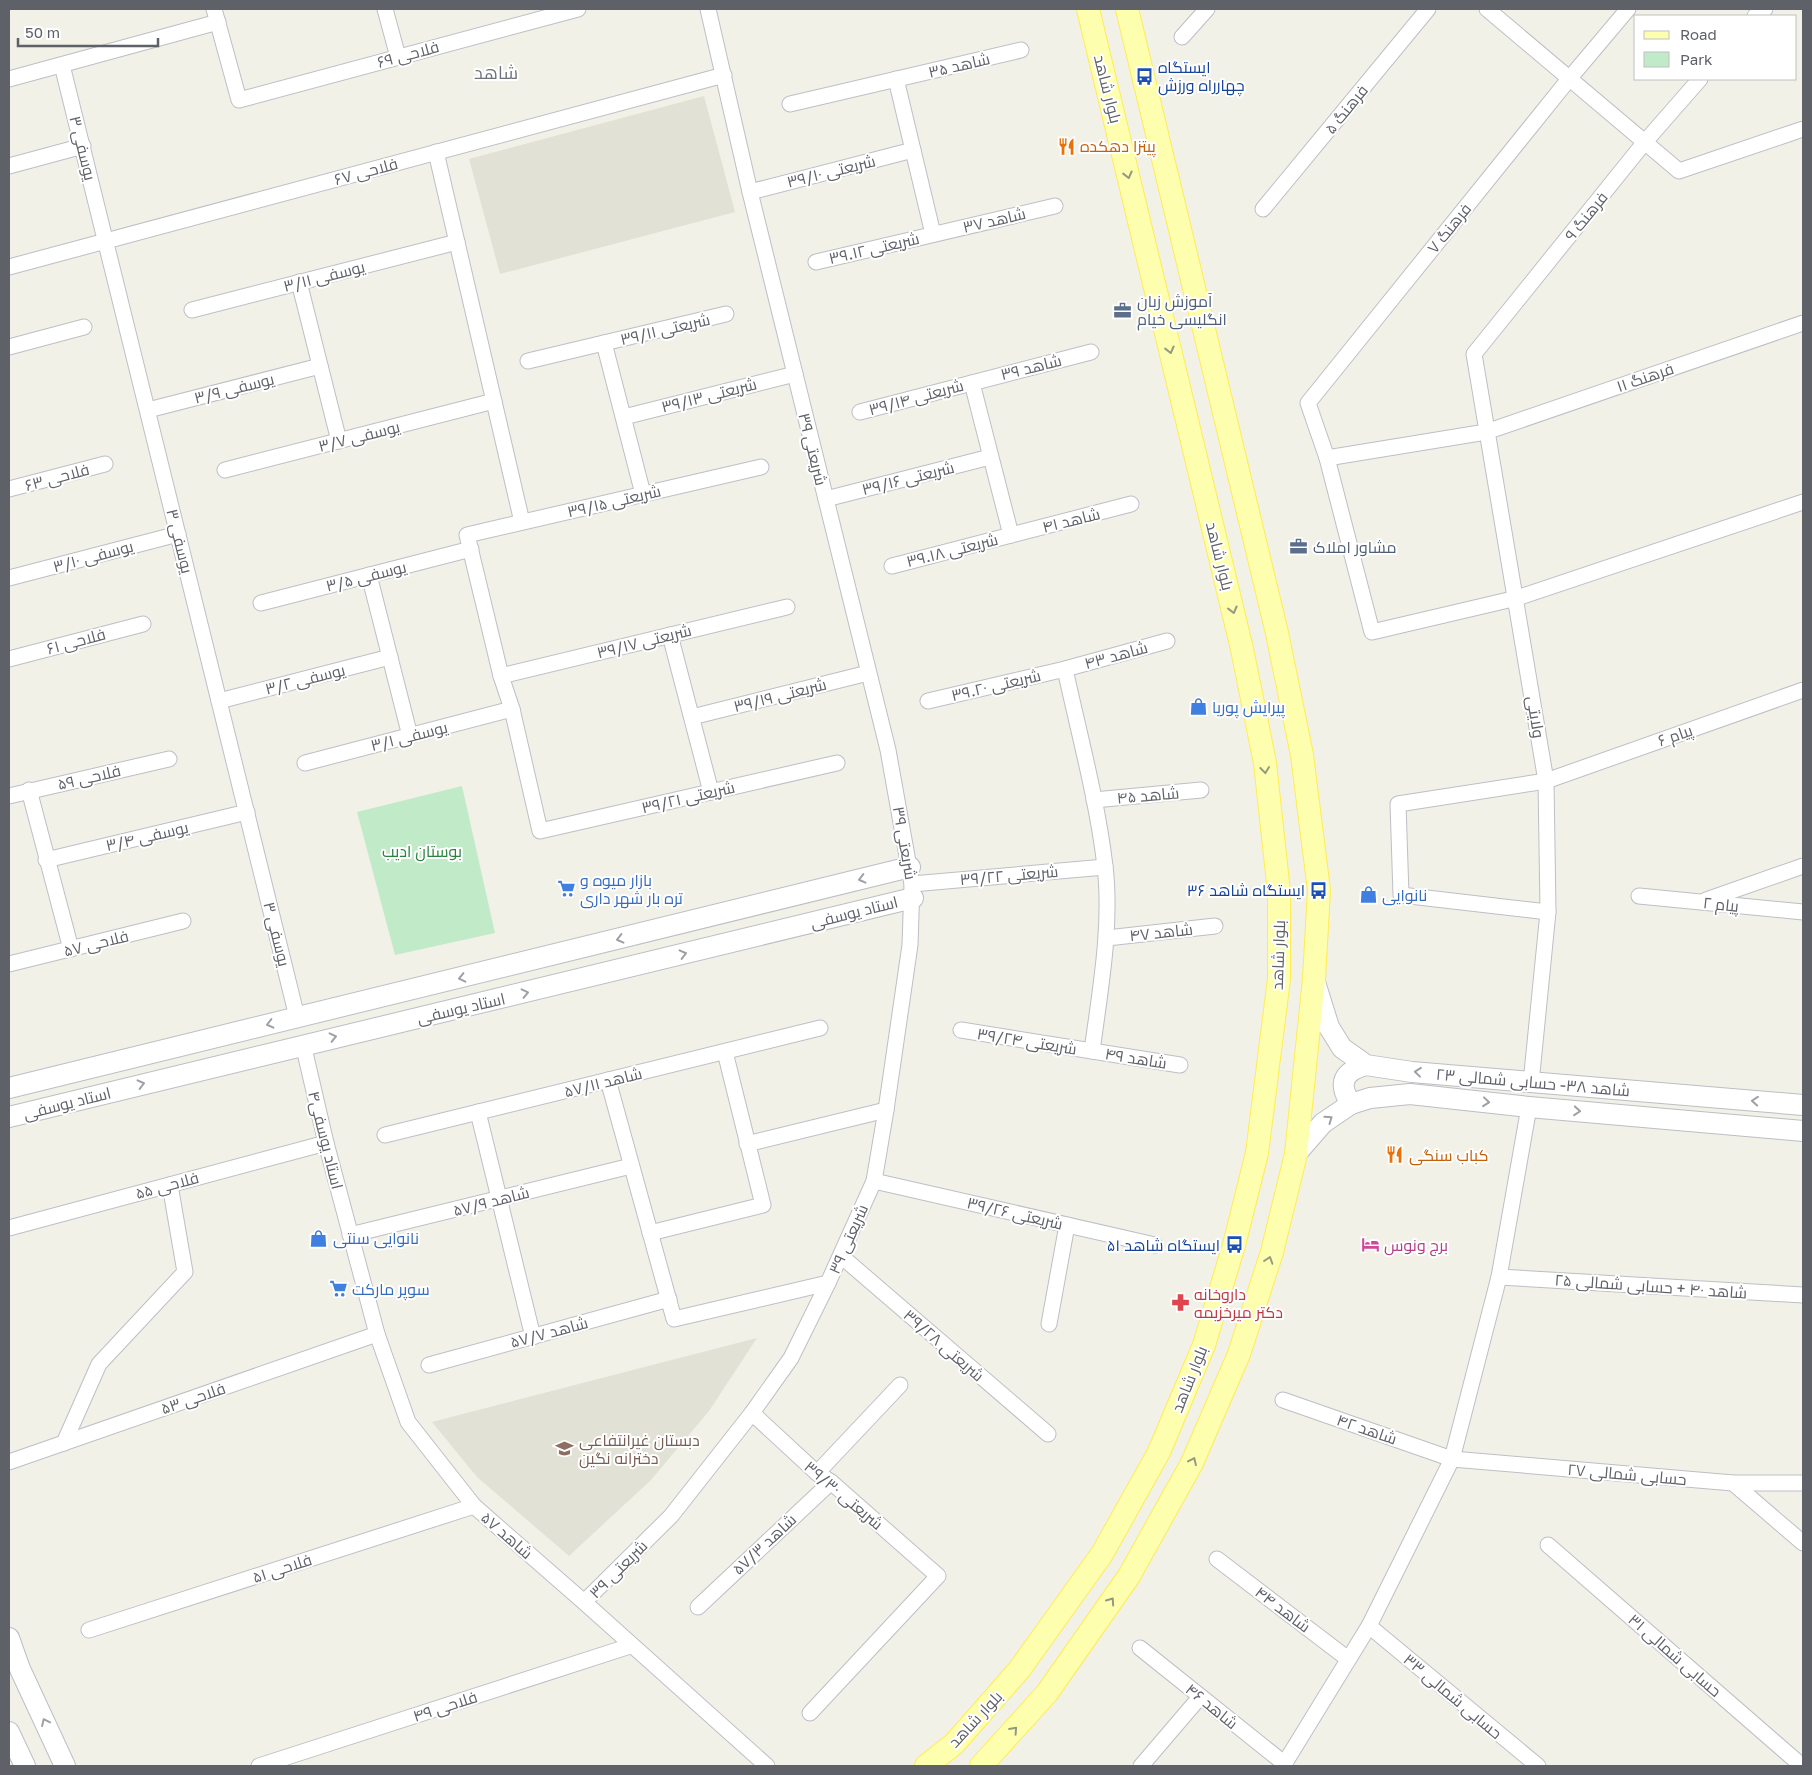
<svg xmlns="http://www.w3.org/2000/svg" width="1812" height="1775" font-family="'Golos Text',Cairo,sans-serif">
<style>
.education{fill:#e2e1d5}
.green{fill:#c1ebc8}
.lines{fill:none;stroke-linecap:round;stroke-linejoin:round}
.street-casing{stroke:#bebfc6;stroke-width:17}
.secondary-casing{stroke:#bcbec5;stroke-width:22}
.primary-casing{stroke:#ffec52;stroke-width:24}
.street{stroke:#fff;stroke-width:15}
.secondary{stroke:#fff;stroke-width:20}
.primary{stroke:#feffae;stroke-width:22}
.oneway{stroke:#969880}
.oneway2{stroke:#9ea0a4}
.labels{text-anchor:middle;dominant-baseline:central;stroke-width:4;stroke-linejoin:round;paint-order:stroke}
.street-label{font-size:16px;fill:#5e6168;stroke:#fff}
.transit-label{font-size:16px;fill:#164399;stroke:#fff;text-anchor:end}
.food-label{font-size:16px;fill:#c56008;stroke:#fff;text-anchor:start}
.service-label{font-size:16px;fill:#4e5e75;stroke:#fff;text-anchor:start}
.shop-label{font-size:16px;fill:#366cbe;stroke:#fff;text-anchor:start}
.park-label{font-size:16px;fill:#2a823e;stroke:#fff}
.hotel-label{font-size:16px;fill:#b23c85;stroke:#fff;text-anchor:start}
.health-label{font-size:16px;fill:#be3a42;stroke:#fff;text-anchor:start}
.education-label{font-size:16px;fill:#785e54;stroke:#fff;text-anchor:start}
.neighbourhood-label{font-size:18px;fill:#6f737b;stroke:#fff}
</style>
<rect width="100%" height="100%" fill="#f2f1e7"/>
<g class="education">
<path d="M704,96L735,212L500,274L469,159Z"/>
<path d="M757,1338L709,1411L651,1480L569,1556L477,1477L432,1422Z"/>
</g>
<path class="green" d="M462,786L495,933L395,955L357,812Z"/>
<g class="lines">
<defs>
<g id="street">
<path d="M214,9L239,100L578,9"/>
<path d="M385,9L398,57"/>
<path d="M1487,9L1679,171L1803,129"/>
<path d="M1628,9L1569,79L1308,403L1327,458L1372,632L1517,598L1803,502"/>
<path d="M1755,16L1765,9"/>
<path d="M1182,37L1207,9"/>
<path d="M62,65L297,1017"/>
<path d="M9,79L218,22"/>
<path d="M896,79L933,234"/>
<path d="M790,104L1021,50"/>
<path d="M436,152L522,522"/>
<path d="M9,166L83,146"/>
<path d="M750,192L913,150"/>
<path d="M1263,209L1428,9"/>
<path d="M816,262L1055,206"/>
<path d="M9,267L724,75"/>
<path d="M299,282L339,441"/>
<path d="M192,310L457,242"/>
<path d="M604,343L643,494"/>
<path d="M9,347L84,327"/>
<path d="M528,361L726,314"/>
<path d="M972,383L1011,535"/>
<path d="M148,410L320,366"/>
<path d="M860,412L1091,352"/>
<path d="M624,417L795,374"/>
<path d="M1327,458L1486,432L1803,323"/>
<path d="M761,467L467,535L501,676L512,709L540,831L837,763"/>
<path d="M225,470L494,401"/>
<path d="M9,489L105,464"/>
<path d="M826,499L990,457"/>
<path d="M892,566L1131,504"/>
<path d="M369,575L410,736"/>
<path d="M9,578L178,534"/>
<path d="M261,603L471,549"/>
<path d="M670,635L711,792"/>
<path d="M9,659L143,624"/>
<path d="M1065,669C1079,734 1097,799 1105,866C1112,926 1100,991 1092,1051"/>
<path d="M501,676L787,607"/>
<path d="M219,701L390,657"/>
<path d="M928,701L1065,669L1167,641"/>
<path d="M692,717L868,673"/>
<path d="M305,763L512,709"/>
<path d="M29,790L71,949"/>
<path d="M9,796L169,759"/>
<path d="M1094,800L1201,790"/>
<path d="M46,860L247,812"/>
<path d="M912,884L1105,867"/>
<path d="M1639,896L1803,912"/>
<path d="M1706,900L1803,866"/>
<path d="M1548,912L1401,895L1398,804L1546,781L1803,690"/>
<path d="M1107,938L1215,926"/>
<path d="M9,964L183,921"/>
<path d="M961,1030L1180,1065"/>
<path d="M303,1044L326,1143L377,1334L408,1422L474,1506L584,1602L767,1766"/>
<path d="M608,1080L674,1319L828,1283"/>
<path d="M1531,1083L1548,912L1546,781L1474,354L1644,143L1700,79"/>
<path d="M478,1112L533,1337"/>
<path d="M385,1135L820,1028"/>
<path d="M747,1144L886,1110"/>
<path d="M874,1181L1155,1245"/>
<path d="M9,1228L326,1143"/>
<path d="M650,1233L763,1205L725,1052"/>
<path d="M350,1235L631,1166"/>
<path d="M841,1256L1048,1434"/>
<path d="M1499,1277L1803,1295"/>
<path d="M1049,1324L1067,1225"/>
<path d="M429,1365L669,1299"/>
<path d="M1283,1400L1452,1459L1733,1483H1803"/>
<path d="M752,1413L817,1473L831,1482L938,1576L810,1713"/>
<path d="M64,1443L99,1364L185,1272L170,1185"/>
<path d="M9,1462L377,1334"/>
<path d="M817,1473L900,1385"/>
<path d="M1733,1483L1803,1543"/>
<path d="M1548,1545L1802,1766"/>
<path d="M1217,1559L1348,1659"/>
<path d="M584,1602L671,1516L752,1413L791,1358L828,1283L874,1181L886,1110L910,945L912,884L888,750L750,192L708,9"/>
<path d="M698,1607L831,1482"/>
<path d="M1369,1626L1538,1766"/>
<path d="M89,1630L474,1506"/>
<path d="M1140,1648L1285,1764"/>
<path d="M259,1766L630,1646"/>
<path d="M1141,1766L1200,1697"/>
<path d="M1283,1766L1369,1626L1452,1459L1499,1277L1529,1107"/>
</g>
<g id="secondary">
<path d="M1314,979L1329,1027L1342,1048L1366,1065L1412,1072L1803,1105"/>
<path d="M9,1088L910,867"/>
<path d="M1351,1104C1338,1084 1342,1072 1366,1065"/>
<path d="M9,1117C310,1043 612,972 913,898"/>
<path d="M1296,1154L1323,1123L1351,1104L1370,1098L1410,1094L1529,1107L1803,1131"/>
<path d="M9,1638L20,1669L65,1766"/>
<path d="M9,1732L25,1766"/>
</g>
<g id="primary">
<path d="M926,1766L954,1744L1019,1670L1102,1554L1159,1452L1204,1345L1234,1245L1257,1153L1279,979V892L1265,763L1242,649L1088,9"/>
<path d="M981,1766L1047,1693L1129,1576L1192,1463L1239,1354L1272,1252L1296,1154L1314,979L1319,890L1302,755L1277,633L1127,9"/>
</g>
</defs>
<use href="#street" class="street-casing"/>
<use href="#secondary" class="secondary-casing"/>
<use href="#primary" class="primary-casing"/>
<use href="#street" class="street"/>
<use href="#secondary" class="secondary"/>
<use href="#primary" class="primary"/>
</g>
<defs><path id="oneway-chevron" d="M-2-3.5L2.5 0L-2 3.5" fill="none" stroke-width="1.6" stroke-linecap="round" stroke-linejoin="round" transform="scale(1.25)"/></defs>
<g class="oneway">
<use href="#oneway-chevron" transform="translate(1128 175) rotate(76)"/>
<use href="#oneway-chevron" transform="translate(1170 350) rotate(76)"/>
<use href="#oneway-chevron" transform="translate(1233 610) rotate(76)"/>
<use href="#oneway-chevron" transform="translate(1265 770) rotate(83)"/>
<use href="#oneway-chevron" transform="translate(1269 1260) rotate(-72)"/>
<use href="#oneway-chevron" transform="translate(1193 1461) rotate(-65)"/>
<use href="#oneway-chevron" transform="translate(1111 1601) rotate(-55)"/>
<use href="#oneway-chevron" transform="translate(1014 1730) rotate(-48)"/>
</g>
<g class="oneway2">
<use href="#oneway-chevron" transform="translate(862 879) rotate(166)"/>
<use href="#oneway-chevron" transform="translate(620 939) rotate(166)"/>
<use href="#oneway-chevron" transform="translate(683 954) rotate(-14)"/>
<use href="#oneway-chevron" transform="translate(462 978) rotate(167)"/>
<use href="#oneway-chevron" transform="translate(525 993) rotate(-13)"/>
<use href="#oneway-chevron" transform="translate(270 1024) rotate(166)"/>
<use href="#oneway-chevron" transform="translate(333 1037) rotate(-13)"/>
<use href="#oneway-chevron" transform="translate(1418 1072) rotate(-174)"/>
<use href="#oneway-chevron" transform="translate(141 1084) rotate(-14)"/>
<use href="#oneway-chevron" transform="translate(1755 1101) rotate(-175)"/>
<use href="#oneway-chevron" transform="translate(1486 1102) rotate(6)"/>
<use href="#oneway-chevron" transform="translate(1577 1111) rotate(5)"/>
<use href="#oneway-chevron" transform="translate(1329 1119) rotate(-35)"/>
<use href="#oneway-chevron" transform="translate(45 1722) rotate(-115)"/>
</g>
<defs>
<symbol id="bus-bare" viewBox="-9 -9 18 18"><path d="M-5-6H5V4H4V6H2V4H-2V6H-4V4H-5ZM-3.5-4V0h7V-4ZM-3.5 1.2v1.5H-2V1.2ZM2 1.2v1.5H3.5V1.2Z" fill="#1a4fb4" stroke="#fff" stroke-width="2.5" paint-order="stroke"/></symbol>
<symbol id="restaurant-bare" viewBox="-9 -9 18 18"><path d="M-5-6h1v4h1v-4h1v4h1v-4h1v5L-1.5 .5V6h-2V.5L-5-1ZM5-6V6H3V1.5H1.5Q1.5-4 5-6Z" fill="#e8710a" stroke="#fff" stroke-width="2.5" paint-order="stroke"/></symbol>
<symbol id="office-bare" viewBox="-9 -9 18 18"><path d="M-6-3h4V-5.5h4V-3h4V5H-6ZM-1-4.5V-3h2v-1.5ZM-6 0V1H6V0Z" fill="#5c6f8a" stroke="#fff" stroke-width="2.5" paint-order="stroke"/></symbol>
<symbol id="shop-bare" viewBox="-9 -9 18 18"><path d="M-5-2.5h2.3a2.7 3.5 0 0 1 5.4 0H5L5.5 6h-11ZM-1.5-2.5h3a1.5 2.3 0 0 0-3 0Z" fill="#3f7fe0" stroke="#fff" stroke-width="2.5" paint-order="stroke"/></symbol>
<symbol id="supermarket-bare" viewBox="-9 -9 18 18"><path d="M-6-5.5h2.5l.6 2H6L4.5 2H-2.5L-4.4-4H-6ZM-1.5 3.2a1.3 1.3 0 1 0 .1 0ZM3 3.2a1.3 1.3 0 1 0 .1 0Z" fill="#3f7fe0" stroke="#fff" stroke-width="2.5" paint-order="stroke"/></symbol>
<symbol id="hotel-bare" viewBox="-9 -9 18 18"><path d="M-6-4.5h1.5V1H6V5H4.5V3h-9V5H-6ZM-4 0a1.8 1.8 0 1 1 3.6 0ZM.5 0V-2.5h3Q6-2.5 6 0Z" fill="#d1479c" stroke="#fff" stroke-width="2.5" paint-order="stroke"/></symbol>
<symbol id="pharmacy-bare" viewBox="-9 -9 18 18"><path d="M-2-6h4v4h4v4h-4v4h-4v-4h-4v-4h4Z" fill="#e0444e" stroke="#fff" stroke-width="2.5" paint-order="stroke"/></symbol>
<symbol id="school-bare" viewBox="-9 -9 18 18"><path d="M0-5L7-2L0 1L-7-2ZM-4 1L0 2.5L4 1V4Q0 6-4 4Z" fill="#8d6e63" stroke="#fff" stroke-width="2.5" paint-order="stroke"/></symbol>
</defs>
<g fill-rule="evenodd">
<use href="#bus-bare" x="1132" y="64" width="25" height="25"/>
<use href="#restaurant-bare" x="1054" y="134" width="25" height="25"/>
<use href="#office-bare" x="1110" y="298" width="25" height="25"/>
<use href="#office-bare" x="1286" y="534" width="25" height="25"/>
<use href="#shop-bare" x="1186" y="694" width="25" height="25"/>
<use href="#supermarket-bare" x="554" y="876" width="25" height="25"/>
<use href="#bus-bare" x="1306" y="878" width="25" height="25"/>
<use href="#shop-bare" x="1356" y="882" width="25" height="25"/>
<use href="#restaurant-bare" x="1382" y="1142" width="25" height="25"/>
<use href="#shop-bare" x="306" y="1226" width="25" height="25"/>
<use href="#bus-bare" x="1222" y="1232" width="25" height="25"/>
<use href="#hotel-bare" x="1358" y="1232" width="25" height="25"/>
<use href="#supermarket-bare" x="326" y="1276" width="25" height="25"/>
<use href="#pharmacy-bare" x="1168" y="1290" width="25" height="25"/>
<use href="#school-bare" x="552" y="1436" width="25" height="25"/>
</g>
<g class="labels">
<g class="street-label">
<text transform="translate(408 54) rotate(-15)">فلاحی ۶۹</text>
<text transform="translate(959 65) rotate(-13)">شاهد ۳۵</text>
<text transform="translate(1108 89) rotate(76)">بلوار شاهد</text>
<text transform="translate(1346 109) rotate(-51)">فرهنگ ۵</text>
<text transform="translate(83 148) rotate(76)">یوسفی ۳</text>
<text transform="translate(366 171) rotate(-15)">فلاحی ۶۷</text>
<text transform="translate(831 171) rotate(-14)">شریعتی ۳۹/۱۰</text>
<text transform="translate(1586 216) rotate(-51)">فرهنگ ۹</text>
<text transform="translate(994 220) rotate(-13)">شاهد ۳۷</text>
<text transform="translate(1449 228) rotate(-51)">فرهنگ ۷</text>
<text transform="translate(874 248) rotate(-13)">شریعتی ۳۹.۱۲</text>
<text transform="translate(324 276) rotate(-14)">یوسفی ۳/۱۱</text>
<text transform="translate(665 329) rotate(-13)">شریعتی ۳۹/۱۱</text>
<text transform="translate(1031 367) rotate(-14)">شاهد ۳۹</text>
<text transform="translate(1645 377) rotate(-19)">فرهنگ ۱۱</text>
<text transform="translate(234 388) rotate(-14)">یوسفی ۳/۹</text>
<text transform="translate(709 395) rotate(-14)">شریعتی ۳۹/۱۳</text>
<text transform="translate(916 397) rotate(-15)">شریعتی ۳۹/۱۴</text>
<text transform="translate(359 436) rotate(-14)">یوسفی ۳/۷</text>
<text transform="translate(813 449) rotate(76)">شریعتی ۳۹</text>
<text transform="translate(57 477) rotate(-15)">فلاحی ۶۳</text>
<text transform="translate(908 478) rotate(-14)">شریعتی ۳۹/۱۶</text>
<text transform="translate(614 501) rotate(-13)">شریعتی ۳۹/۱۵</text>
<text transform="translate(1071 520) rotate(-14)">شاهد ۴۱</text>
<text transform="translate(180 541) rotate(76)">یوسفی ۳</text>
<text transform="translate(952 550) rotate(-14)">شریعتی ۳۹.۱۸</text>
<text transform="translate(93 556) rotate(-15)">یوسفی ۳/۱۰</text>
<text transform="translate(1220 556) rotate(76)">بلوار شاهد</text>
<text transform="translate(366 576) rotate(-14)">یوسفی ۳/۵</text>
<text transform="translate(76 641) rotate(-15)">فلاحی ۶۱</text>
<text transform="translate(644 641) rotate(-14)">شریعتی ۳۹/۱۷</text>
<text transform="translate(1116 655) rotate(-15)">شاهد ۴۳</text>
<text transform="translate(305 679) rotate(-14)">یوسفی ۳/۲</text>
<text transform="translate(996 685) rotate(-13)">شریعتی ۳۹.۲۰</text>
<text transform="translate(780 695) rotate(-14)">شریعتی ۳۹/۱۹</text>
<text transform="translate(1536 717) rotate(81)">ولایتی</text>
<text transform="translate(1675 735) rotate(-19)">پیام ۶</text>
<text transform="translate(409 736) rotate(-14)">یوسفی ۳/۱</text>
<text transform="translate(89 777) rotate(-13)">فلاحی ۵۹</text>
<text transform="translate(1148 795) rotate(-5)">شاهد ۴۵</text>
<text transform="translate(688 797) rotate(-13)">شریعتی ۳۹/۲۱</text>
<text transform="translate(147 836) rotate(-13)">یوسفی ۳/۴</text>
<text transform="translate(905 843) rotate(80)">شریعتی ۳۹</text>
<text transform="translate(1009 875) rotate(-5)">شریعتی ۳۹/۲۲</text>
<text transform="translate(1721 904) rotate(6)">پیام ۲</text>
<text transform="translate(854 912) rotate(-14)">استاد یوسفی</text>
<text transform="translate(1161 932) rotate(-6)">شاهد ۴۷</text>
<text transform="translate(277 934) rotate(76)">یوسفی ۳</text>
<text transform="translate(96 943) rotate(-14)">فلاحی ۵۷</text>
<text transform="translate(1278 955) rotate(-88)">بلوار شاهد</text>
<text transform="translate(461 1008) rotate(-13)">استاد یوسفی</text>
<text transform="translate(1027 1041) rotate(9)">شریعتی ۳۹/۲۴</text>
<text transform="translate(1136 1058) rotate(9)">شاهد ۴۹</text>
<text transform="translate(603 1082) rotate(-14)">شاهد ۵۷/۱۱</text>
<text transform="translate(1533 1082) rotate(5)">شاهد ۳۸- حسابی شمالی ۲۳</text>
<text transform="translate(67 1103) rotate(-14)">استاد یوسفی</text>
<text transform="translate(326 1140) rotate(76)">استاد یوسفی۴</text>
<text transform="translate(167 1185) rotate(-15)">فلاحی ۵۵</text>
<text transform="translate(491 1201) rotate(-14)">شاهد ۵۷/۹</text>
<text transform="translate(1015 1213) rotate(13)">شریعتی ۳۹/۲۶</text>
<text transform="translate(848 1239) rotate(-66)">شریعتی ۳۹</text>
<text transform="translate(1651 1286) rotate(4)">شاهد ۴۰ + حسابی شمالی ۲۵</text>
<text transform="translate(549 1332) rotate(-15)">شاهد ۵۷/۷</text>
<text transform="translate(944 1345) rotate(41)">شریعتی ۳۹/۲۸</text>
<text transform="translate(1189 1379) rotate(-68)">بلوار شاهد</text>
<text transform="translate(193 1398) rotate(-19)">فلاحی ۵۳</text>
<text transform="translate(1367 1429) rotate(19)">شاهد ۴۲</text>
<text transform="translate(1627 1474) rotate(5)">حسابی شمالی ۲۷</text>
<text transform="translate(844 1495) rotate(40)">شریعتی ۳۹/۳۰</text>
<text transform="translate(507 1535) rotate(41)">شاهد ۵۷</text>
<text transform="translate(764 1544) rotate(-43)">شاهد ۵۷/۳</text>
<text transform="translate(282 1568) rotate(-18)">فلاحی ۵۱</text>
<text transform="translate(618 1569) rotate(-45)">شریعتی ۳۹</text>
<text transform="translate(1283 1609) rotate(37)">شاهد ۴۴</text>
<text transform="translate(1675 1655) rotate(41)">حسابی شمالی ۳۱</text>
<text transform="translate(1453 1696) rotate(40)">حسابی شمالی ۳۳</text>
<text transform="translate(445 1706) rotate(-18)">فلاحی ۴۹</text>
<text transform="translate(1212 1706) rotate(39)">شاهد ۴۶</text>
<text transform="translate(975 1719) rotate(-47)">بلوار شاهد</text>
</g>
<g class="transit-label">
<text x="1158" y="67" text-anchor="start">ایستگاه<tspan x="1158" dy="18">چهارراه ورزش</tspan></text>
<text x="1305" y="890">ایستگاه شاهد ۳۶</text>
<text x="1220" y="1245">ایستگاه شاهد ۵۱</text>
</g>
<g class="food-label">
<text x="1080" y="146">پیتزا دهکده</text>
<text x="1409" y="1155">کباب سنگی</text>
</g>
<g class="service-label">
<text x="1137" y="301">آموزش زبان<tspan x="1137" dy="18">انگلیسی خیام</tspan></text>
<text x="1313" y="547">مشاور املاک</text>
</g>
<g class="shop-label">
<text x="1212" y="707">پیرایش پوریا</text>
<text x="580" y="880">بازار میوه و<tspan x="580" dy="18">تره بار شهر داری</tspan></text>
<text x="1382" y="895">نانوایی</text>
<text x="333" y="1238">نانوایی سنتی</text>
<text x="352" y="1289">سوپر مارکت</text>
</g>
<g class="park-label">
<text x="422" y="851">بوستان ادیب</text>
</g>
<g class="hotel-label">
<text x="1384" y="1245">برج ونوس</text>
</g>
<g class="health-label">
<text x="1194" y="1294">داروخانه<tspan x="1194" dy="18">دکتر میرخزیمه</tspan></text>
</g>
<g class="education-label">
<text x="579" y="1440">دبستان غیرانتفاعی<tspan x="579" dy="18">دخترانه نگین</tspan></text>
</g>
<g class="neighbourhood-label">
<text x="496" y="72">شاهد</text>
</g>
</g>
<rect width="1812" height="1775" fill="none" stroke="#5e6168" stroke-width="20"/>
<rect x="1634" y="15" width="162" height="65" fill="#ffffff" stroke="#bfc0c3"/>
<rect x="1644" y="31" width="25" height="8" fill="#feffae" stroke="#bfc0c3"/>
<text x="1680" y="40" font-size="15" fill="#5e6168">Road</text>
<rect x="1644" y="52" width="25" height="15" fill="#c1ebc8" stroke="#bfc0c3"/>
<text x="1680" y="65" font-size="15" fill="#5e6168">Park</text>
<path d="M18 38v8h140v-8" fill="none" stroke="#5e6168" stroke-width="2.5"/>
<text x="25" y="38" font-size="15" fill="#5e6168" stroke="#ffffff" stroke-width="4" paint-order="stroke">50 m</text>
</svg>
